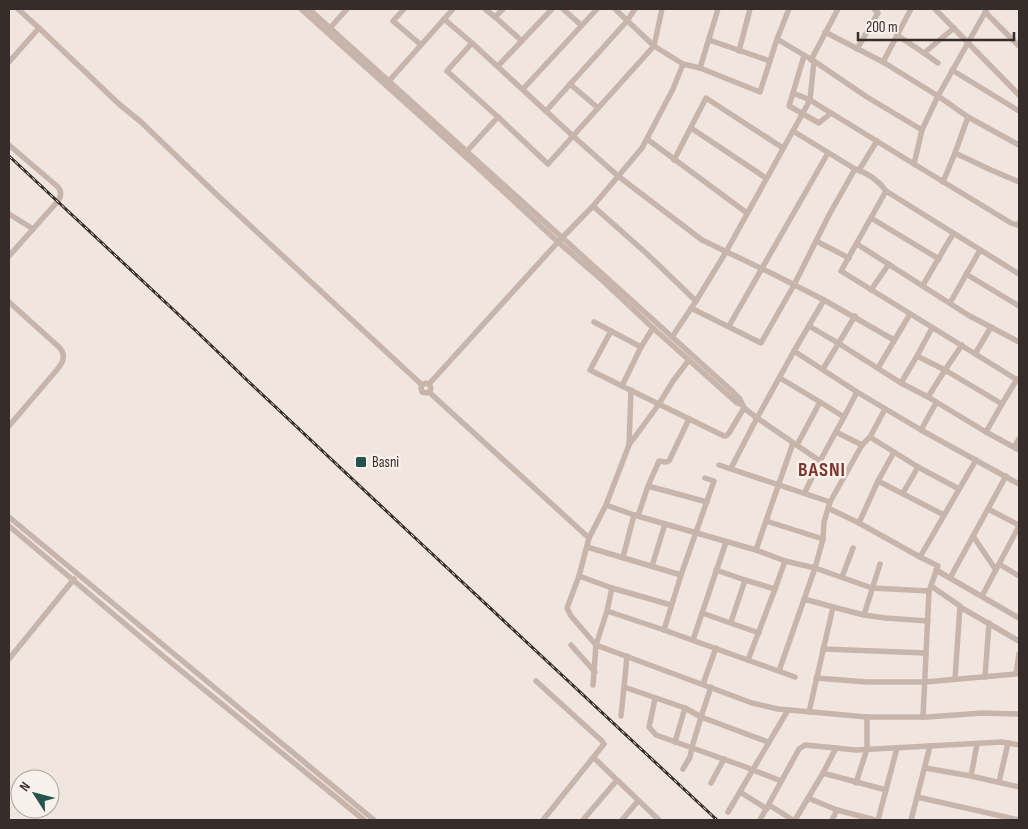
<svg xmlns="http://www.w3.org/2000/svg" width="1028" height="829" font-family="'Sofia Sans Condensed',sans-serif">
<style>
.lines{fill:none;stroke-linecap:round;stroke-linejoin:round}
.minor{stroke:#c7b5ac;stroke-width:5.5}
.rail-casing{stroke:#362c2a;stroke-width:3}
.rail{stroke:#f8f0eb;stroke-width:1;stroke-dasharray:4;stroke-linecap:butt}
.poi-dot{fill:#24534f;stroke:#f8f0eb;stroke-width:2}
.labels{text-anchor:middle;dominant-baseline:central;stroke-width:5;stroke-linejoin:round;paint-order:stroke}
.poi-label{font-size:15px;fill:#362c2a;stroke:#f8f0eb;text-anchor:start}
.district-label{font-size:20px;font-weight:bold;letter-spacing:1px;fill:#7c352d;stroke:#f8f0eb}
</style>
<rect width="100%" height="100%" fill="#f0e6df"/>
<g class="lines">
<g class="minor">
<path d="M301,9L478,168L558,242L603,281L653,328L737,403L743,405"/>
<path d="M309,9L732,391L740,399L744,408L757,418L794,351L857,392L921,430L1019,484"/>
<path d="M404,9L393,21L420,44"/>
<path d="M485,9L495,17"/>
<path d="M503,9L495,17L522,41"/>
<path d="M563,9L581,25"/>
<path d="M615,9L654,46L683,64L700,68L760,92L777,39"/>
<path d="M935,9L1019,95"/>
<path d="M985,12L1019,46"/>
<path d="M444,19L472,43L447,71L498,117L467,151"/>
<path d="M39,28L119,104L141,122L215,193L422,385"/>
<path d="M330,28L347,9"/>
<path d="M825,32L883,62L938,96L968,117L955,153L991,170L1019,182"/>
<path d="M897,35L924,53L954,28"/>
<path d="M709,40L770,61"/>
<path d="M472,43L573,136L654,46L662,9"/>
<path d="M857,49L878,13L874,9"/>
<path d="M739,51L750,9"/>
<path d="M924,53L938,63"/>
<path d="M804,56L789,106L819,123L831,113"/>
<path d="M811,60L838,9"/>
<path d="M814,61L867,97L922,130"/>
<path d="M9,62L39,28L18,9"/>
<path d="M883,62L911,9"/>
<path d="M498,66L552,9"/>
<path d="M700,68L718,9"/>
<path d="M952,70L1019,111"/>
<path d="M389,81L453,9"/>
<path d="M570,84L598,108"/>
<path d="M523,89L597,9"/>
<path d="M793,93L810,100L914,164L922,130L938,96L987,9"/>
<path d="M546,111L627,21L635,9"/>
<path d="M498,117L548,164L573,136L618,176L702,240L775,275L824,300L794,351"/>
<path d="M968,117L1019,145"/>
<path d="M691,128L766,178"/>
<path d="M647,139L747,213"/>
<path d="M9,145L58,187C62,192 61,197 58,201L9,256"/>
<path d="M674,160L706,98L783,148"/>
<path d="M914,164L1011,223L1017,225L1019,223"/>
<path d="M855,169C868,173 878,180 886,191L1019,274"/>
<path d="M859,170L877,141"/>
<path d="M943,182L955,153"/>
<path d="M886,191L841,271L1019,381"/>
<path d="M593,206L646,253L696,301"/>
<path d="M9,214L33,229"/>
<path d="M871,218L939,259"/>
<path d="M816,241L849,258"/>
<path d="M857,244L968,315L1019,342"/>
<path d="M966,274L1019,306"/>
<path d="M923,285L953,234"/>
<path d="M871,290L889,264"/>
<path d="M824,300L894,340"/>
<path d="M9,302L60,348C67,357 62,364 55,372L9,426"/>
<path d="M950,303L980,250"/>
<path d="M691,308L761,343L794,285L829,215L855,169L793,131"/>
<path d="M594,322L641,347"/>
<path d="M729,326L828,153"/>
<path d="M809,326L838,343L901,383L928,397L986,432L1019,450"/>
<path d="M653,328L641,347L622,386L724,436H726L729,433L744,408"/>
<path d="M611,331L590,370L622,386"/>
<path d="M672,337L696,301L726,252L810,100L814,61L777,39L789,9"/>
<path d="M975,354L991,327"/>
<path d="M917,356L945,370L962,345"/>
<path d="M878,368L910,314"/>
<path d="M823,369L855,316"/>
<path d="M780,378L820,402L797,445"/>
<path d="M901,383L917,356L932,328"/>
<path d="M429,384L431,388L430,391L427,393L422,392L421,388L422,385L426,383L429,384L558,242L593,206L642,148L673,89L683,64"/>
<path d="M429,392L589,538L579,576L567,608L571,616L596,645L752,703L778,709L867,717H928L982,713L1019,714"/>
<path d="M928,397L945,370L1002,404L986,432"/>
<path d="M820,402L844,417L857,392"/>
<path d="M1002,404L1017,379"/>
<path d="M689,419L669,461L666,462L659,461L648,486L707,502"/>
<path d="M921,430L936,403"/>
<path d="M836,432L862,445"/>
<path d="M870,437L894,452L878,481L859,523L920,557L976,460"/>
<path d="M629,445L659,404L673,381L689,360"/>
<path d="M1014,447L1019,439"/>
<path d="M894,452L918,467L959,489"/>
<path d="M820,461L844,417"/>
<path d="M719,465L830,502"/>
<path d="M731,468L757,418L820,461L805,492"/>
<path d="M878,481L944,515"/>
<path d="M903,493L918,467"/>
<path d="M606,505L634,515L756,550L785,561L815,568L823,539L824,522L830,502L862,445L870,437L885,409"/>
<path d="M828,508L859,523"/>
<path d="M988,509L1019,525"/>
<path d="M638,516L648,486"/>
<path d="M9,517L374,820"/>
<path d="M766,521L793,443"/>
<path d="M9,526L163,656L364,820"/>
<path d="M973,536L996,570"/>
<path d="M589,538L606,505L629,445L631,390"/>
<path d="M587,547L681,575L664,630L607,611L596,645L593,685"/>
<path d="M756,550L766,521L823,539"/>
<path d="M623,557L634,515"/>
<path d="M920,557L938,566L929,591L923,717"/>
<path d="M999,564L1019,526"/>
<path d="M652,566L665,524"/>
<path d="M716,570L745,580L775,589"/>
<path d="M936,570L1019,618"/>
<path d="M681,575L714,481L705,478"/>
<path d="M579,576L612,588L671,605"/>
<path d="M842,577L853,548"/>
<path d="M950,578L1006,476"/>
<path d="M931,586L960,606L955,679"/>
<path d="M982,596L999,564L1019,576"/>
<path d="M804,599L833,607L809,712"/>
<path d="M833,607L864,615L885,618L928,621"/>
<path d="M960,607L1019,641"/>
<path d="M607,611L612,588"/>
<path d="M702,613L759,633"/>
<path d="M864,615L880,564"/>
<path d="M731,622L745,580"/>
<path d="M664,630L795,677"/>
<path d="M693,640L726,542"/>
<path d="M571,645L595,672"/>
<path d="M823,649L926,653"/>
<path d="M627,656L624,687L685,708L701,717L692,747L690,757L683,769"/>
<path d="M9,659L74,579"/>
<path d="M748,660L775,589L785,561"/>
<path d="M779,671L815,568L872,588L929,591"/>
<path d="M985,677L989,623"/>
<path d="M816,678L867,682H925L1016,674L1019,654"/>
<path d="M536,681L602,741L604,744L543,820"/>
<path d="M703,684L716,648"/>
<path d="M711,687L701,717L768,742"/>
<path d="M655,699L649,727L656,735L743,766L781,781"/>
<path d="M621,716L624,687"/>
<path d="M675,742L685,708"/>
<path d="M930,746L917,797L1019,820"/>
<path d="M836,748L823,773L886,790"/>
<path d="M594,758L659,820"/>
<path d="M925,768L971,776L1019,787"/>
<path d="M971,776L977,744"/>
<path d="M999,782L1008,743"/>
<path d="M711,783L724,759"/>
<path d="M856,783L867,749V717"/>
<path d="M740,792L767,809"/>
<path d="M808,798L837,810"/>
<path d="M769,805L793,820"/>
<path d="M728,812L788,710"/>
<path d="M583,820L617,780"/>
<path d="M622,820L638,801"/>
<path d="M760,820L799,749L805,745L856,750L1002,742L1019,745"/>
<path d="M795,820L823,773"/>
<path d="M832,820L837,810L875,820"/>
<path d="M878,820L897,748"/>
<path d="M911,820L917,797"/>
</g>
<defs>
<path id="rail" d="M9,156L194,329L250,383L413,536L717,820"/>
</defs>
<use href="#rail" class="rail-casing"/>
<use href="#rail" class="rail"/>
</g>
<rect class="poi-dot" x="355" y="456" width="12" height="12" rx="2.5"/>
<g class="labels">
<g class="poi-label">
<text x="372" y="462">Basni</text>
</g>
<g class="district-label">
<text x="822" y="470">BASNI</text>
</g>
</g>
<rect width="1028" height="829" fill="none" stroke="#362c2a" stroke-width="20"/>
<g transform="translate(35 794) rotate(306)"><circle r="24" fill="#f8f0eb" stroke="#aaa29e"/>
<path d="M0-4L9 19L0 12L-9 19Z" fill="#24534f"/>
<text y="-8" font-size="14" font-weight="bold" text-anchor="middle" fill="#362c2a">N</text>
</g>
<path d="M858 32v8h156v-8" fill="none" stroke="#362c2a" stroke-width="2.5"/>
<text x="866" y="32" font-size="15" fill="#362c2a" stroke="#f8f0eb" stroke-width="4" paint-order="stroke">200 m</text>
</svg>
